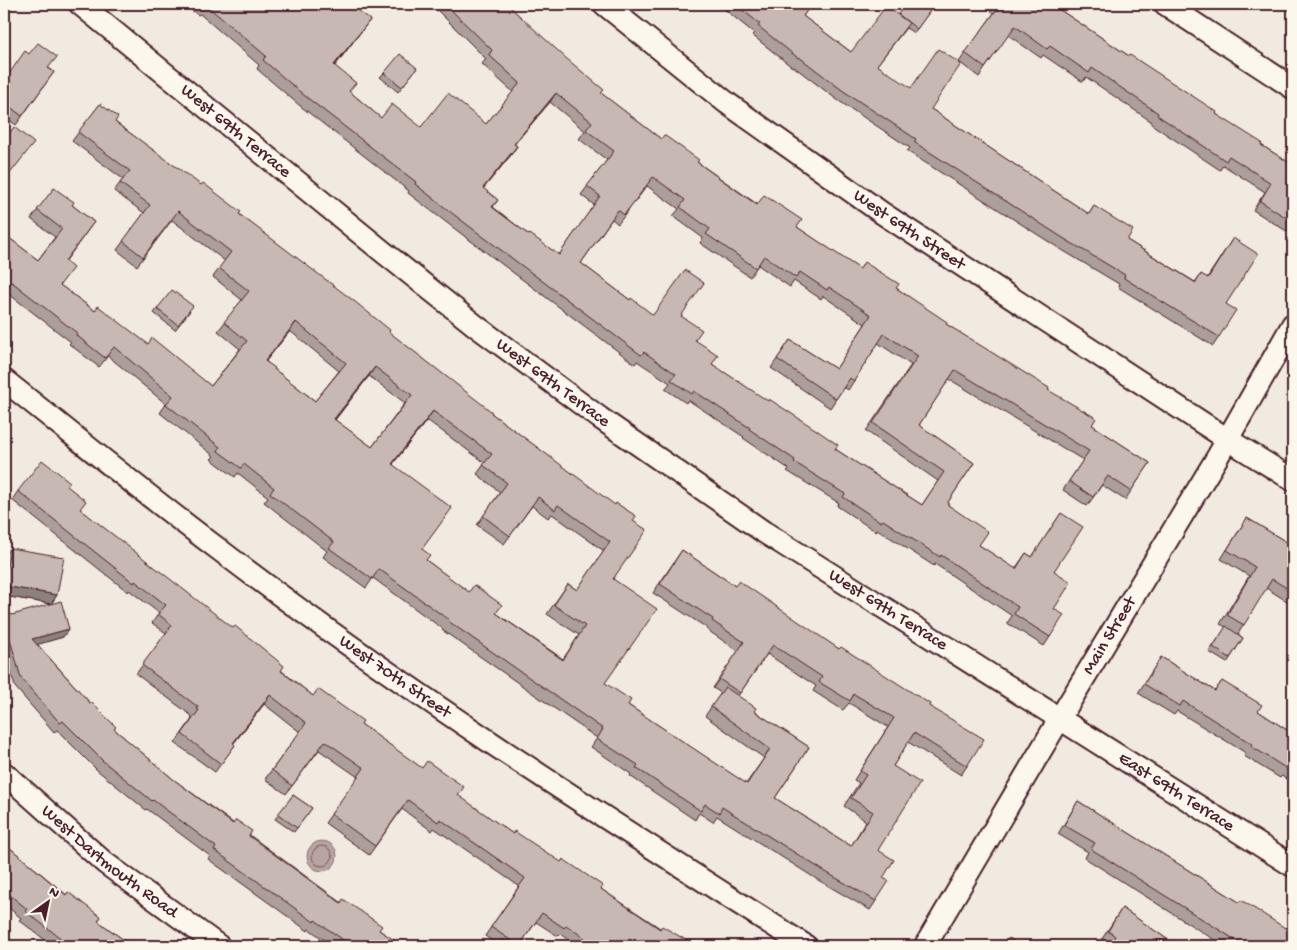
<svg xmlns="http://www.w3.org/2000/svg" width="1297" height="950" font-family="'Gochi Hand',sans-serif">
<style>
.water{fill:#b8a4a2;stroke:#8c6f72}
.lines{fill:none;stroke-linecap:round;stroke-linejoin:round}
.shore{stroke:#76545b;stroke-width:1}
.street-casing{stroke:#4a1f2b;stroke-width:25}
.street{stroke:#fbf7ec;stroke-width:21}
.wall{fill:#ac9e9a;stroke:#4a1f2b;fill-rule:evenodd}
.shaded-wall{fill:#8c817d;stroke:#4a1f2b}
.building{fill:#c8b8b3;stroke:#4a1f2b;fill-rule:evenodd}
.labels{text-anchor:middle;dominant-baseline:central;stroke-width:4;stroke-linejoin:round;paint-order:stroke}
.street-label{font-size:18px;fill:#4a1f2b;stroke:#fbf7ec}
</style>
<rect width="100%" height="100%" fill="#f0eae0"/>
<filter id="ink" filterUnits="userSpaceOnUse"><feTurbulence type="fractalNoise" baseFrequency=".02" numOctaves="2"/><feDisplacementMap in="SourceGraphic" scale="10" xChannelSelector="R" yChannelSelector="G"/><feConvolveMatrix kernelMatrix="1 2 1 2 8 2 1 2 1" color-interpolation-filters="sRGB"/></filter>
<g filter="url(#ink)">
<circle class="water" cx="322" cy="856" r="15"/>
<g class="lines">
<circle class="shore" cx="322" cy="856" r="10"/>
<defs>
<g id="street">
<path id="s1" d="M80,4L382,251L476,326L600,418L764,532L1293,866"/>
<path id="s2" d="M604,4L727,103L882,213L1227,439L1293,480"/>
<path d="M1165,4L1293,88"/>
<path id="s3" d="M4,380C76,437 147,496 221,551C408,694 608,820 806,946"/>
<path id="s4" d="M4,773L105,863L219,946"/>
<path id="s5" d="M925,946L1060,718L1218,456L1293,324"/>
</g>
</defs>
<use href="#street" class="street-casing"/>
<use href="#street" class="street"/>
</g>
<g class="wall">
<path d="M183,4H349L363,29L335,66L350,92L381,118L421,127L486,124L513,92L482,64L486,59L432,5L430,8L426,4H509L511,8L602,94L661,139L697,162L757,204L797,227L859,269L896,288L946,324L1048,390L1092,425L1150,463L1125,500L1102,485L1087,506L1063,490L1083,460L949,379L919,425L974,463L948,502V505L979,545L1015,569L1026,553L1032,557L1061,513L1054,571V609L1050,637L1044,646L1007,623L1012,616L935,564L934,566L877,529L875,531L837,506L839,503L787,471L789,469L743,438L744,437L688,400L686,403L665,389L670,383L637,361L635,364L451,226L408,193L409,191L299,105L257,69L259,65L200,14L198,15ZM550,102L585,131L579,139L607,160L581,195L594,205L559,255L529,235L493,207L498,200L483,189L511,155L517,146L514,144ZM647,186L679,209L673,216L703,238L700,243L750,277L758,265L790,287L794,281L821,299L823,296L865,324L836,369L790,340L771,368L830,408L844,387L848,390L878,343L911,365L866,431L938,481L922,505L835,449L712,364L695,340L681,316L653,315L630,300L581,263L612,219L618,224Z"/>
<path d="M718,4H801L808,9L803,16L851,52L898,15L930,11L914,33L906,28L877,65L931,109L1089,214L1094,206L1127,240L1195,282L1201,274L1207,278L1233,238L1226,304L1219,337L1213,346L1118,287L1119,284L1057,247L907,151L910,148L836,99L793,66L792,67L752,35L754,33Z"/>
<path d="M980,4H1051L1216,114L1261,145L1293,165V225L1288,232L1253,210L1265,192L1223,165L1220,170L1151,124L1152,122L1086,77L1083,82L1043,55L1041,58L1008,35L979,77L959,62L994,13Z"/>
<path d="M1279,4H1293V13Z"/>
<path d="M49,68L54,72L16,125L4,116V81Z"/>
<path d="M417,68L398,92L380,77L384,73Z"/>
<path d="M100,104L115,122L239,214L491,413L633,521L613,579L605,683L628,705L746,784L764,758L705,716L721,693L713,688L738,651L706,629L707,628L653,593L682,550L735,586L839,649L929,706L967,766L961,775L908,742L893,766L878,850L883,878L876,901L870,910L818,880L717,816L713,822L699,813L695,820L630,776L631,774L591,747L597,738L442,630L443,629L373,578L366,588L323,557L327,551L264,502L268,497L238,473L235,477L211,459L214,456L160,413L166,404L108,356L99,367L69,344L71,342L5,291L4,292V234L38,260L55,237L31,219L54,188L72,205L94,222L65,262L60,285L95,311L148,344L211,386L240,349L218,331L242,300L213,277L225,261L172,220L137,266L117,250L144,213L114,191L123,179L72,141ZM290,331L339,371L315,401L274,369L266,361ZM369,376L405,403L372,447L335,420ZM427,420L485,463L477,474L500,492L477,525L504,544L532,506L548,518L552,514L604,551L577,590L568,584L547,614L579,635L563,659L496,613L426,560L422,549L393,464ZM767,654L816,686L813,691L843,710L849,703L888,727L854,780L859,783L844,806L866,821L851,846L775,798L809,747L754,711L738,696Z"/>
<path d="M157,309L190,311L175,330L154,313Z"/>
<path d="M67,486L80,509L313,696L361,724L458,796L513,834L601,889L660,928L696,946H578L560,934L558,936L536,922L519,946H497L498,945L485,936L519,886L434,828L432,831L402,809L369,855L325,823L358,777L319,750L286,794L265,779L300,732L264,704L233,744L235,745L215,772L175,743L192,719L191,718L192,716L136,674L166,633L152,623L159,613L129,590L128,592L12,500L18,491Z"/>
<path d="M1247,518L1293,546V605L1266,588L1238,634L1243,638L1227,663L1209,652L1226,627L1220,624L1249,576L1221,559Z"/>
<path d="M10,548L57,595L51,604L4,596V556Z"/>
<path d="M4,607L12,615L63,637L37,644L90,703L114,729L173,779L379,930L403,946H333L309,929L308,931L208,859L210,856L147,809L146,810L97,770L57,730L54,732L15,687L4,648Z"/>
<path d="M1161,657L1215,691L1222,681L1258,711L1293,734V784L1282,776L1280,778L1244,756L1246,753L1177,711L1174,715L1138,693Z"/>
<path d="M293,795L312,808L294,832L275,819Z"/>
<path d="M1078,801L1239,902L1293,933V946H1224L1085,858L1088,852L1058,834Z"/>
<path d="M4,833L9,837L4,843L98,921L132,946H53L19,920L21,918L4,904Z"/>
<path d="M1122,908L1177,946H1108L1110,944L1102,939Z"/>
</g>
<g class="shaded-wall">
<path d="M370,20L328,74L334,65Z"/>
<path d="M556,93L550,102L507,153L514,144Z"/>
<path d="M517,146L511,155L476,197L483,188Z"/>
<path d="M296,322L290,331L259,369L265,361Z"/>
<path d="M375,367L369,376L328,428L334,419Z"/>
<path d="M433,411L427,420L386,472L392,464Z"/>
<path d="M4,586L57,595L51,604L4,596Z"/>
<path d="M69,629L63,637L26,648L32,639Z"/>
<path d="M270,695L264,704L227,752L233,743Z"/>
</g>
<g class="building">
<path d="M201,4H349L370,20L334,65L356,83L349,91L381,118L392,104L421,127L448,93L486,124L520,83L489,55L492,50L445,4H509L512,7L511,8L567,59L604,90L601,93L661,139L664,135L699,160L697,162L757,205L764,195L802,220L797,227L860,269L864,262L899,284L896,288L947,322L946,324L1049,388L1048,390L1096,418L1092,425L1150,463L1131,491L1108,476L1093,497L1069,481L1089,451L955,370L919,425L974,463L948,502V505L988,532L979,545L1016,569L1026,553L1032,557L1061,513L1083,527L1054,571L1071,582L1054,609L1064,615L1050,637L1014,614L1018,607L941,555L940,557L883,520L881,522L843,497L845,494L794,462L795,460L749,429L750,428L694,391L692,394L671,380L676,374L644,352L641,355L457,217L415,184L416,182L305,96L263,60L266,56L206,5L205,7ZM556,93L592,122L586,130L614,151L587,186L600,196L559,255L530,234L529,235L492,207L498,200L483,188L517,146L514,144ZM653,177L685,200L680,207L710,229L706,234L756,268L764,256L796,278L800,272L827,290L829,287L871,315L836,369L790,340L777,359L836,399L850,378L854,381L884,334L918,356L873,423L944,472L922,505L835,449L838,445L815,429L769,399L768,401L712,364L718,355L695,340L702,330L681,316L704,283L685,270L653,315L631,298L630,300L581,263L618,210L624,215Z"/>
<path d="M735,4H801L808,9L803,16L851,52L886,6L909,23L877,65L911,88L938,49L961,64L931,109L1089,214L1094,206L1133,230L1127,240L1196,283L1201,274L1208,278L1233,238L1258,254L1226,304L1236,310L1219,337L1124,278L1125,275L1063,238L914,142L916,139L842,90L799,57L798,58L758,26L760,24Z"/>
<path d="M907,4H921L930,11L917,29L898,14Z"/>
<path d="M999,4H1051L1129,56L1130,55L1217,112L1216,114L1262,143L1261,145L1293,165V222L1260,201L1271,183L1229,156L1226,161L1157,115L1158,113L1092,68L1089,73L1050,46L1047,49L1015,26L985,68L965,53L1000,5Z"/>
<path d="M38,43L57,57L48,68L54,72L22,116L4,102V81L25,51L29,54Z"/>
<path d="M400,54L417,68L402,87L384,73Z"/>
<path d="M100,104L118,117L115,122L201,185L203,183L241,212L239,214L354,301L390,330L389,332L492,412L491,413L615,505L616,503L636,516L633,521L647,530L613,579L657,609L605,683L631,700L628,705L747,784L770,749L711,707L725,687L756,708L754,711L809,747L775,798L851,846L873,812L851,798L866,775L860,771L894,718L854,694L850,701L819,682L822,677L773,645L740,693L719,679L744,642L712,621L713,619L660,584L682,550L735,586L739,581L839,649L841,647L930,704L929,706L984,739L967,766L914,733L893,766L920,783L878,850L894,860L883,878L889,881L876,901L824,871L722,807L719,813L705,804L701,811L636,768L638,765L597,739L603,729L448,621L449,620L379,569L372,579L329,548L334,542L270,493L274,488L244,464L241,468L218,451L220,447L166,404L173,396L114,347L105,358L76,335L77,333L12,282L10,284L4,279V234L38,260L62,229L37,210L54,188L74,202L72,205L94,222L65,261L73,268L60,285L95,311L98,306L148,344L152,338L211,386L247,341L224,322L249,291L219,268L231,252L178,211L143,257L123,241L150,205L120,183L130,171L78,132ZM296,322L346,363L315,401L274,369L275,368L265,361ZM375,367L412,395L372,447L334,419ZM433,411L492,454L483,465L507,483L483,516L510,536L538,497L555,510L558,505L610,542L577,590L568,584L554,605L585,626L563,660L496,613L502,605L474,585L469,592L426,560L430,555L422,549L452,508L392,464Z"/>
<path d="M14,127L34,143L4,181V141Z"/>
<path d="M172,290L193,306L178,325L157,309Z"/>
<path d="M42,460L70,482L67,486L86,501L80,509L233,628L235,626L245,634L284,666L281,671L313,696L318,689L363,721L361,724L422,768L427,761L464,787L458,795L513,834L514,831L561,862L563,859L603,886L601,889L660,929L662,926L696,946H596L566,925L564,928L542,913L519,946L491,927L525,878L440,819L438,822L408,800L375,846L331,814L364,768L325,741L292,786L272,770L306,723L270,695L233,743L235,745L221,764L182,734L199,710L197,709L198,707L142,665L172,625L158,614L166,605L135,581L134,583L18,491Z"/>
<path d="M1247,518L1293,546V592L1272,579L1244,625L1227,615L1255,567L1227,550Z"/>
<path d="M10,548L64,557L57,595L4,586Z"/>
<path d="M61,601L69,629L32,639L90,703L91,702L116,727L114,729L173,779L233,824L236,820L252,831L249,836L341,903L343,899L382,926L379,930L403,946H352L315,920L314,922L214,850L216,847L153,800L152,801L103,761L63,721L60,723L21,678L4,618V607L12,615Z"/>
<path d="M1226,626L1243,638L1230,658L1213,647Z"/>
<path d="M1161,657L1215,691L1222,681L1262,705L1258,711L1293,734V770L1288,767L1287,769L1251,746L1252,744L1183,701L1180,706L1144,684Z"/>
<path d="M293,795L312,808L297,828L278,814Z"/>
<path d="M1078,801L1239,902L1241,900L1293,933V932V946H1258L1252,943L1251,946H1245L1091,849L1095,843L1064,825Z"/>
<path d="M4,833L9,837L4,843L66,895L68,892L101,917L98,921L132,946H71L25,911L27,909L4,890Z"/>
<path d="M1122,908L1177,946H1109L1115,936L1108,931Z"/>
<path d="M1009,938L1022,946H1003Z"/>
<path d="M502,940L512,946H498Z"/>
</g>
</g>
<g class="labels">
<g class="street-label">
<text stroke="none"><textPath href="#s1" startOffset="201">West 69th Terrace</textPath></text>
<text stroke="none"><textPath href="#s2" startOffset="380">West 69th Street</textPath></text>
<text stroke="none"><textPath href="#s1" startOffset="606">West 69th Terrace</textPath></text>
<text stroke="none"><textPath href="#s1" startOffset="1011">West 69th Terrace</textPath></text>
<text stroke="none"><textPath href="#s5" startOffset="361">Main Street</textPath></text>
<text stroke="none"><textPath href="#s3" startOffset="491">West 70th Street</textPath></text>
<text stroke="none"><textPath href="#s1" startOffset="1352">East 69th Terrace</textPath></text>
<text stroke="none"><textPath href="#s4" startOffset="138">West Dartmouth Road</textPath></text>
</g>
</g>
<rect width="1297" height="950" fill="none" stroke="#fbf7ec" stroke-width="20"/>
<rect x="10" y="10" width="1277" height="930" fill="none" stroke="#4a1f2b" stroke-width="2" filter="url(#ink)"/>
<g transform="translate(48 902) rotate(33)" stroke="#fbf7ec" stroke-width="4" paint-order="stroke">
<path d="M0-4L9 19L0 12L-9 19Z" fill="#4a1f2b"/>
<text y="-8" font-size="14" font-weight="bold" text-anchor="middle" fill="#4a1f2b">N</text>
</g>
</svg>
